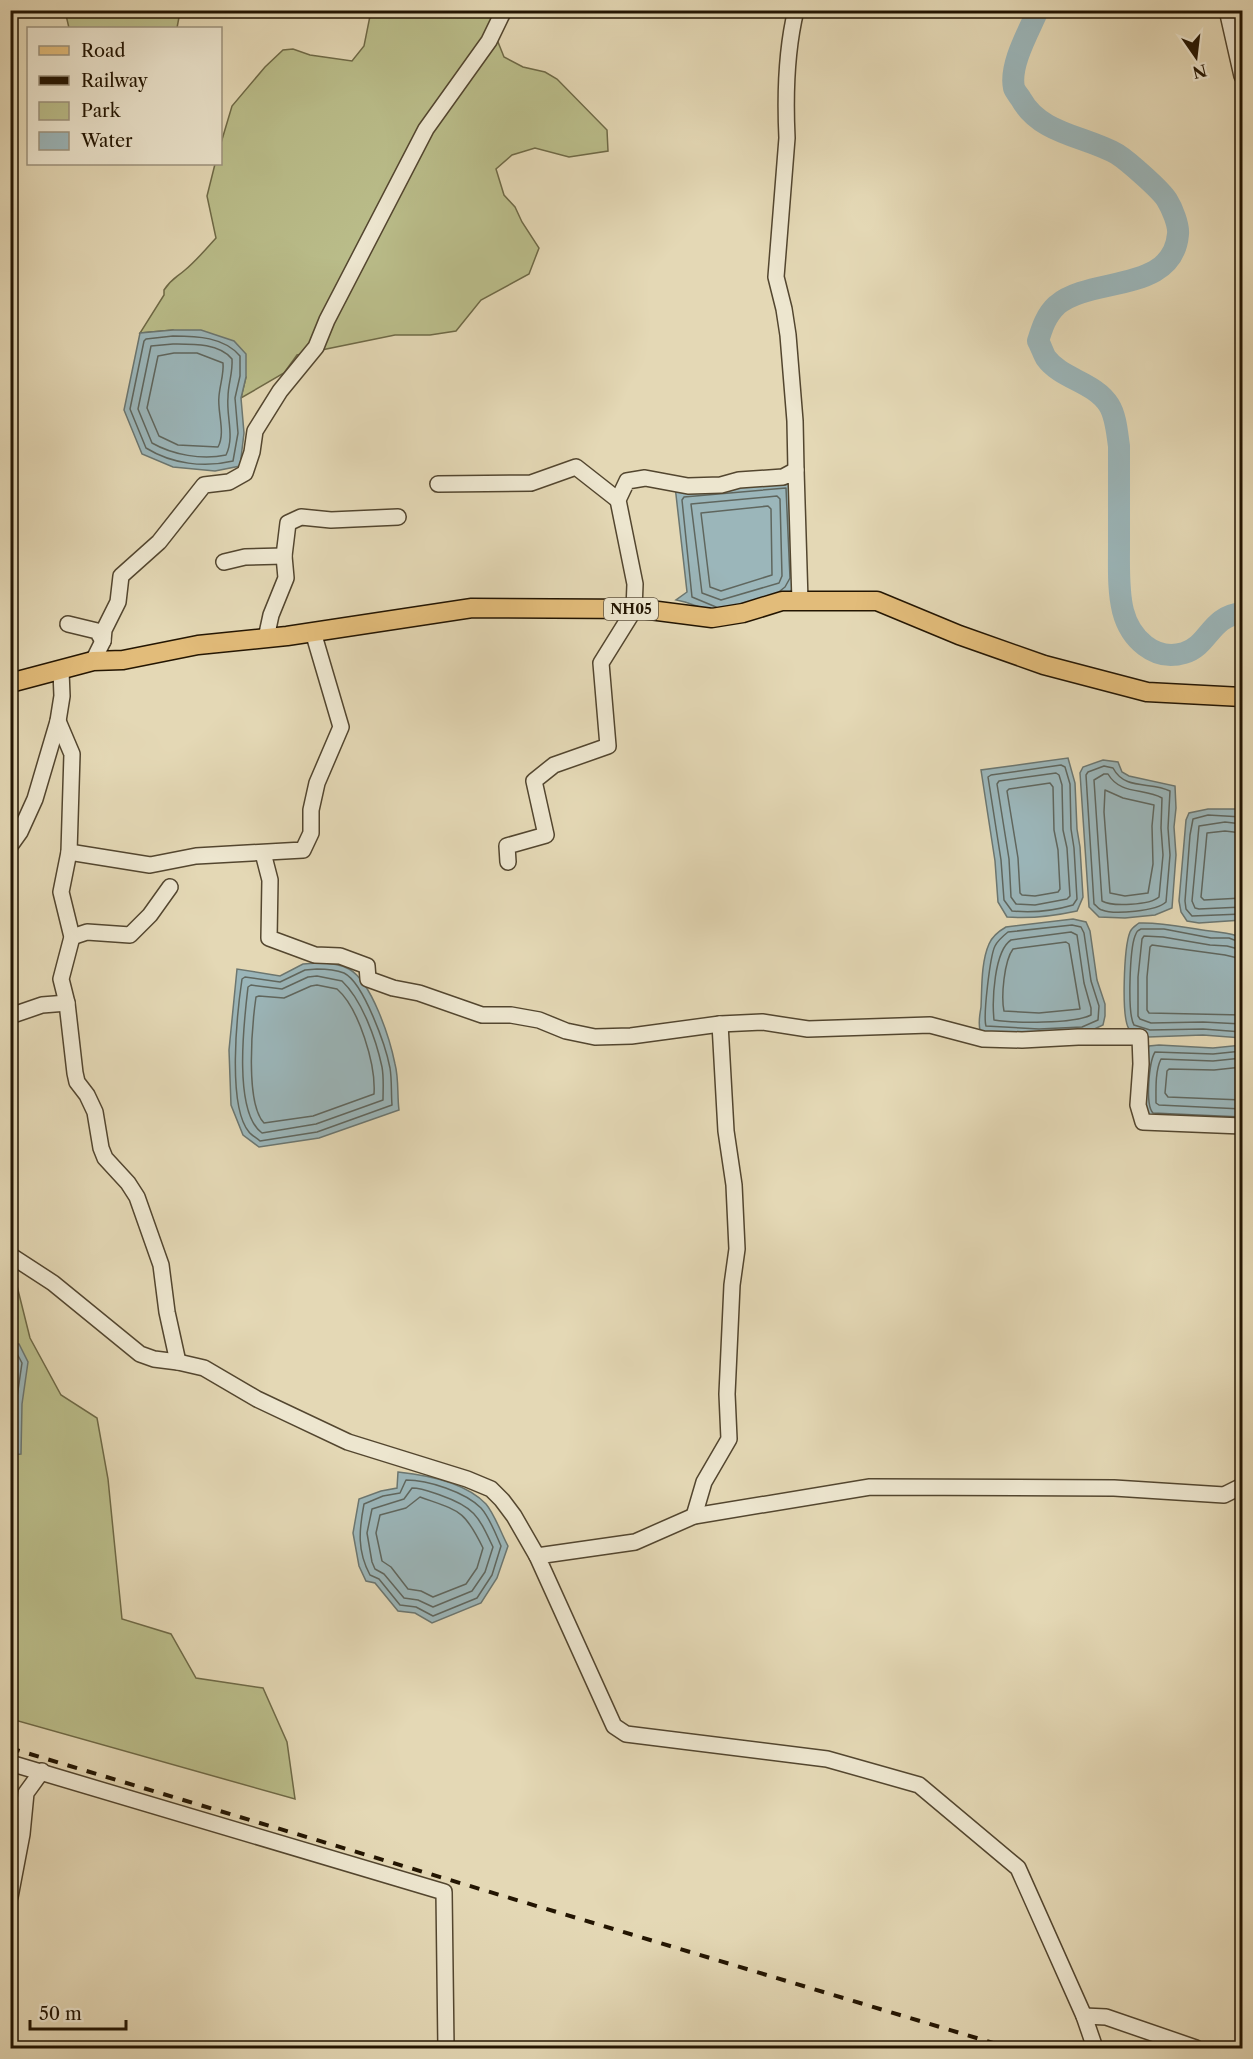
<svg xmlns="http://www.w3.org/2000/svg" width="1253" height="2059" font-family="'Libre Caslon Text',serif">
<style>
.green{fill:#babd8a;stroke:#6e6946;stroke-width:1.5}
.water{fill:#9bb6ba;stroke:#6b7670;stroke-width:1.5}
.lines{fill:none;stroke-linecap:round;stroke-linejoin:round}
.shore{stroke:#5f665e;stroke-width:1.5}
.river{stroke:#9bb6ba;stroke-width:22}
.minor-casing{stroke:#53462f;stroke-width:18}
.major-casing{stroke:#231502;stroke-width:21}
.minor{stroke:#ede6cf;stroke-width:15}
.major{stroke:#e2bc7a;stroke-width:18}
.rail{stroke:#231502;stroke-width:4;stroke-dasharray:10 10;stroke-linecap:butt}
.labels{text-anchor:middle;dominant-baseline:central;stroke-width:4.5;stroke-linejoin:round;paint-order:stroke}
.shield{fill:#ede6cf;stroke:#605440;stroke-width:1.5}
.shield-label{font-size:14px;font-weight:bold;fill:#231502}
</style>
<rect width="100%" height="100%" fill="#e4d8b5"/>
<filter id="stains"><feTurbulence type="fractalNoise" baseFrequency=".00333" numOctaves="4"/><feColorMatrix values="0 0 0 0 .2 0 0 0 0 .09 0 0 0 0 .02 0 0 0 .5 -.17"/></filter>
<radialGradient id="worn" r=".72"><stop offset=".6" stop-color="#630" stop-opacity="0"/><stop offset="1" stop-color="#630" stop-opacity=".3"/></radialGradient>
<g class="green">
<path d="M65,11V10L192,11L179,17L177,28H69Z"/>
<path d="M371,11H495L490,22L504,57L523,67L545,72L557,79L607,130L608,151L569,157L535,148L512,155L496,169L504,195L515,207L522,222L539,248L529,274L481,300L456,331L430,335H395L297,355L284,373L241,398L246,377L173,330L140,333L164,295V290C172,278 176,278 185,270C196,261 206,249 216,238L207,196L215,164H220L221,143L232,106L265,67L283,50L293,49L310,55L352,61L364,46Z"/>
<path d="M11,1281L16,1282L30,1338L61,1395L97,1418L108,1479L122,1619L171,1634L196,1678L263,1688L287,1742L295,1799L11,1719L10,1684L17,1673L10,1631Z"/>
</g>
<g class="water">
<path d="M173,330H201L234,341L246,354V377L241,398L244,433L240,466L215,471L173,467L142,454L124,410L140,333Z"/>
<path d="M789,480L796,579L791,591L786,595L720,614L685,602L676,600L687,592L675,486Z"/>
<path d="M1068,758L1075,783L1077,829L1080,847L1083,897L1077,911C1054,916 1031,919 1007,917L998,902L995,861L981,770Z"/>
<path d="M1103,760L1118,762L1122,772L1129,776L1175,786L1176,808L1174,827L1176,855L1172,908L1155,915L1125,918L1099,917L1089,907L1080,773L1083,767Z"/>
<path d="M1208,809H1235L1242,811V920L1199,923L1187,921L1181,912L1179,901L1186,820L1189,813Z"/>
<path d="M1073,919L1086,922L1090,931L1097,980L1105,1004V1016L1103,1025L1088,1032L988,1034L980,1030C978,1021 980,1015 981,1007C982,988 981,962 989,944C992,937 999,931 1006,927Z"/>
<path d="M1139,923C1164,922 1186,928 1210,931C1223,933 1231,932 1242,938V1038L1203,1035L1148,1037L1129,1029C1121,1017 1124,947 1130,932C1132,927 1135,926 1139,923Z"/>
<path d="M317,963C327,963 340,964 349,969C372,982 390,1039 395,1064C399,1079 397,1095 399,1110L319,1138L259,1147L243,1135L231,1105L229,1050L237,969L280,976L303,964Z"/>
<path d="M1159,1045L1213,1048L1242,1045V1122L1150,1119L1143,1109L1144,1064L1149,1046Z"/>
<path d="M11,1343L19,1344L28,1362L22,1404L21,1454L11,1455Z"/>
<path d="M398,1472C427,1475 465,1482 486,1504C495,1515 501,1533 508,1546L497,1578L481,1603L432,1623L415,1613L398,1611L375,1583L366,1581L359,1566L353,1533L359,1499L381,1491L397,1488Z"/>
</g>
<g class="lines">
<g class="shore">
<path d="M173,336C197,336 224,337 240,356V376L235,398L238,433L233,461C204,468 172,464 146,448L130,409L144,341L146,339Z"/>
<path d="M173,344C192,344 219,343 232,359C233,373 228,384 228,397C226,416 235,437 226,455C202,460 173,455 152,443L138,409L151,346Z"/>
<path d="M174,353H197L223,363C224,374 220,384 219,396C217,412 226,432 218,447L178,445L159,436L147,408L158,356Z"/>
<path d="M777,496L780,499L782,576L779,583L721,600L702,593L691,504Z"/>
<path d="M768,506L771,509L772,575L721,591L710,587L701,513Z"/>
<path d="M716,607L692,597L682,500L684,497L786,488L790,578L785,587L780,591"/>
<path d="M1061,765L1065,767L1070,784L1071,829L1074,848L1077,899L1073,905C1053,911 1032,913 1012,911L1004,900L1001,860L988,777L991,775Z"/>
<path d="M1104,766L1113,768C1125,791 1151,781 1170,791L1168,828L1170,855L1166,902C1157,911 1114,915 1102,910C1099,910 1096,905 1094,904L1086,775L1088,772Z"/>
<path d="M1056,773L1059,775L1062,785L1063,830L1067,848L1070,896L1067,899L1035,905L1016,904L1011,897L1009,859L997,784L999,781Z"/>
<path d="M1104,774H1108C1120,795 1145,788 1162,798L1161,828L1163,855L1159,897C1150,905 1112,907 1102,901L1094,780Z"/>
<path d="M1050,783L1053,787L1054,830L1058,850L1060,889L1058,892L1035,896L1022,895L1020,893L1018,858L1007,791L1009,789Z"/>
<path d="M1105,790L1123,798L1154,805L1152,826L1153,864L1148,893L1125,896L1110,893L1104,812Z"/>
<path d="M1242,817L1208,815L1193,819L1190,835L1185,901L1186,909L1192,916L1242,914"/>
<path d="M1242,824L1225,822L1199,826L1192,901L1195,908L1199,909L1242,907"/>
<path d="M1242,833L1225,831L1207,833L1201,897L1204,900L1242,898"/>
<path d="M1072,925L1081,927L1084,933L1091,981L1099,1006L1098,1020L1082,1027L1039,1029L986,1026C983,1016 990,956 995,946C998,940 1003,936 1008,932Z"/>
<path d="M1071,932L1077,935L1084,983L1091,1008V1015C1074,1024 1014,1023 994,1020C992,1001 994,951 1011,940Z"/>
<path d="M1066,942L1069,944L1080,1009L1039,1013L1004,1011C1001,997 1004,961 1013,949Z"/>
<path d="M1242,943L1229,938H1211L1164,929H1141C1137,931 1137,931 1135,936C1130,949 1127,1013 1134,1025L1150,1030L1203,1029L1242,1032"/>
<path d="M1242,950L1227,946L1210,945L1163,937L1144,936L1142,939L1138,977V1016L1140,1019L1151,1023L1203,1022L1242,1024"/>
<path d="M1242,959L1225,955L1152,945L1150,947L1147,977V1010L1149,1013L1242,1015"/>
<path d="M317,969C326,969 336,970 344,973C364,983 386,1047 390,1068C392,1080 391,1093 392,1105L317,1132L260,1141C257,1138 251,1135 249,1132C227,1106 237,1013 242,979L245,977L280,982L305,970Z"/>
<path d="M317,976L342,981C362,1000 376,1039 382,1067C384,1078 383,1089 383,1100L316,1124L262,1133C233,1112 244,1021 248,987L251,985L282,989L308,977Z"/>
<path d="M317,985L337,989C359,1008 376,1065 374,1094L313,1116L264,1123C245,1103 252,1025 256,997L259,996L284,998L311,986Z"/>
<path d="M1242,1051L1213,1054L1155,1052C1149,1062 1145,1105 1153,1113L1242,1117"/>
<path d="M1242,1058L1213,1061L1161,1059C1155,1071 1156,1090 1156,1103L1159,1105L1242,1109"/>
<path d="M1242,1067L1214,1070L1169,1069L1167,1071L1165,1093L1168,1097L1242,1100"/>
<path d="M10,1349L15,1350L22,1363L16,1404L15,1446L10,1449"/>
<path d="M406,1480C428,1480 465,1492 481,1508C490,1518 496,1535 501,1546L492,1575L477,1598L433,1616L416,1607L400,1605L379,1579L370,1575C357,1551 359,1530 364,1504L383,1496L400,1493Z"/>
<path d="M412,1488C422,1488 431,1492 440,1495C474,1507 478,1515 493,1547L485,1572L472,1591L433,1607L418,1600L404,1598L384,1574L375,1569L372,1562L367,1533L372,1509L404,1499Z"/>
<path d="M420,1497C459,1511 464,1509 483,1548L477,1568L466,1584L433,1597L421,1591L408,1589L391,1567L382,1561L376,1533L380,1515L406,1508Z"/>
</g>
<path class="river" d="M1038,10C1029,31 1009,65 1014,88C1015,91 1019,96 1021,99C1040,134 1085,136 1117,154C1128,161 1161,190 1167,200C1172,208 1179,225 1178,234C1173,294 1091,276 1057,305C1046,315 1042,328 1038,341C1041,346 1043,353 1046,358C1061,379 1095,382 1109,405C1116,416 1117,433 1119,446C1119,480 1119,513 1119,547C1119,568 1118,591 1123,611C1130,638 1154,662 1184,653C1209,646 1210,616 1242,613"/>
<defs>
<g id="minor">
<path d="M1227,10L1242,76"/>
<path d="M796,470L795,421L788,335L784,309L776,277L787,138C785,96 786,51 796,10"/>
<path d="M438,484L531,483L576,467L618,500"/>
<path d="M224,562L245,557L284,556"/>
<path d="M68,624L97,631L103,641"/>
<path d="M266,638L271,615L286,578L284,556L288,523L301,517L331,520L398,517"/>
<path d="M93,661L103,641L104,630L118,602L121,576L159,542L204,485L229,482L245,473L252,452L255,431L280,391L316,347L327,320L426,129L489,41L504,10"/>
<path d="M58,721L72,754L69,852L61,892L72,937L61,979L67,1003L75,1073L77,1082L87,1095L95,1112L101,1148L105,1158L128,1183L137,1197L161,1265L167,1312L178,1362"/>
<path d="M10,846L20,832L35,799L58,721L62,696L61,671"/>
<path d="M69,852L150,865L196,856L303,850L311,833V810L317,783L341,727L313,632"/>
<path d="M263,853L270,880L269,938L315,955L340,956L367,966L368,979L393,988L419,993L482,1015H511L539,1020L566,1031L595,1037L631,1036L720,1024L762,1022L808,1029L930,1025L983,1039L1022,1040L1078,1037H1140L1141,1064L1138,1105L1143,1122L1242,1126"/>
<path d="M508,862L507,846L546,835L534,781L554,765L608,746L601,663L634,610L635,584L618,500L627,481L645,478L688,486L721,485L739,480L783,477L796,470L800,601"/>
<path d="M72,937L87,932L130,935L150,915L170,887"/>
<path d="M10,1016L42,1005L67,1003"/>
<path d="M10,1255L53,1283L140,1354L154,1359L178,1362L204,1368L257,1399L348,1442L467,1479L491,1489L502,1500L514,1516L537,1556"/>
<path d="M694,1516L704,1482L729,1439L727,1394L732,1285L737,1249L734,1185L726,1131L720,1024"/>
<path d="M10,1763L444,1892L446,2048"/>
<path d="M10,1897L22,1834L26,1793L42,1771"/>
<path d="M1084,2016L1106,2017L1196,2048"/>
<path d="M1095,2048L1084,2016L1018,1868L919,1785L827,1759L626,1734L614,1726L537,1556L635,1542L694,1516L870,1487L1114,1488L1224,1495L1242,1486"/>
</g>
<path id="major" d="M10,683L93,661L123,660L198,645L287,636L472,608L642,609L712,618L743,613L782,601H877L959,635L1044,665L1147,692L1242,697"/>
</defs>
<use href="#minor" class="minor-casing"/>
<use href="#major" class="major-casing"/>
<use href="#minor" class="minor"/>
<use href="#major" class="major"/>
<path class="rail" d="M10,1748L1010,2048"/>
</g>
<g class="labels">
<rect class="shield" x="604" y="598" width="54" height="22" rx="4.5"/>
<g class="shield-label">
<text x="631" y="609">NH05</text>
</g>
</g>
<rect width="1253" height="2059" fill="none" stroke="#e4d8b5" stroke-width="36"/>
<rect x="12" y="12" width="1229" height="2035" fill="none" stroke="#231502" stroke-width="3"/>
<rect x="18" y="18" width="1217" height="2023" fill="none" stroke="#231502" stroke-width="1.5"/>
<rect x="27" y="27" width="195" height="138" fill="#ede6cf" stroke="#9c927d" stroke-width="1.5"/>
<rect x="39" y="46" width="30" height="9" fill="#e2bc7a" stroke="#9c927d" stroke-width="1.5"/>
<text x="81" y="57" font-size="18" fill="#231502">Road</text>
<rect x="39" y="76" width="30" height="9" fill="#231502" stroke="#9c927d" stroke-width="1.5"/>
<text x="81" y="87" font-size="18" fill="#231502">Railway</text>
<rect x="39" y="102" width="30" height="18" fill="#babd8a" stroke="#9c927d" stroke-width="1.5"/>
<text x="81" y="117" font-size="18" fill="#231502">Park</text>
<rect x="39" y="132" width="30" height="18" fill="#9bb6ba" stroke="#9c927d" stroke-width="1.5"/>
<text x="81" y="147" font-size="18" fill="#231502">Water</text>
<g transform="translate(1196 57) rotate(166)" stroke="#ede6cf" stroke-width="4.5" paint-order="stroke">
<path d="M0-4.5L10 22L0 15L-10 22Z" fill="#231502"/>
<text y="-9" font-size="16" font-weight="bold" text-anchor="middle" fill="#231502">N</text>
</g>
<path d="M30 2020v9h96v-9" fill="none" stroke="#231502" stroke-width="3"/>
<text x="39" y="2020" font-size="18" fill="#231502" stroke="#ede6cf" stroke-width="4.5" paint-order="stroke">50 m</text>
<rect width="100%" height="100%" filter="url(#stains)"/>
<rect width="100%" height="100%" fill="url(#worn)"/>
</svg>
